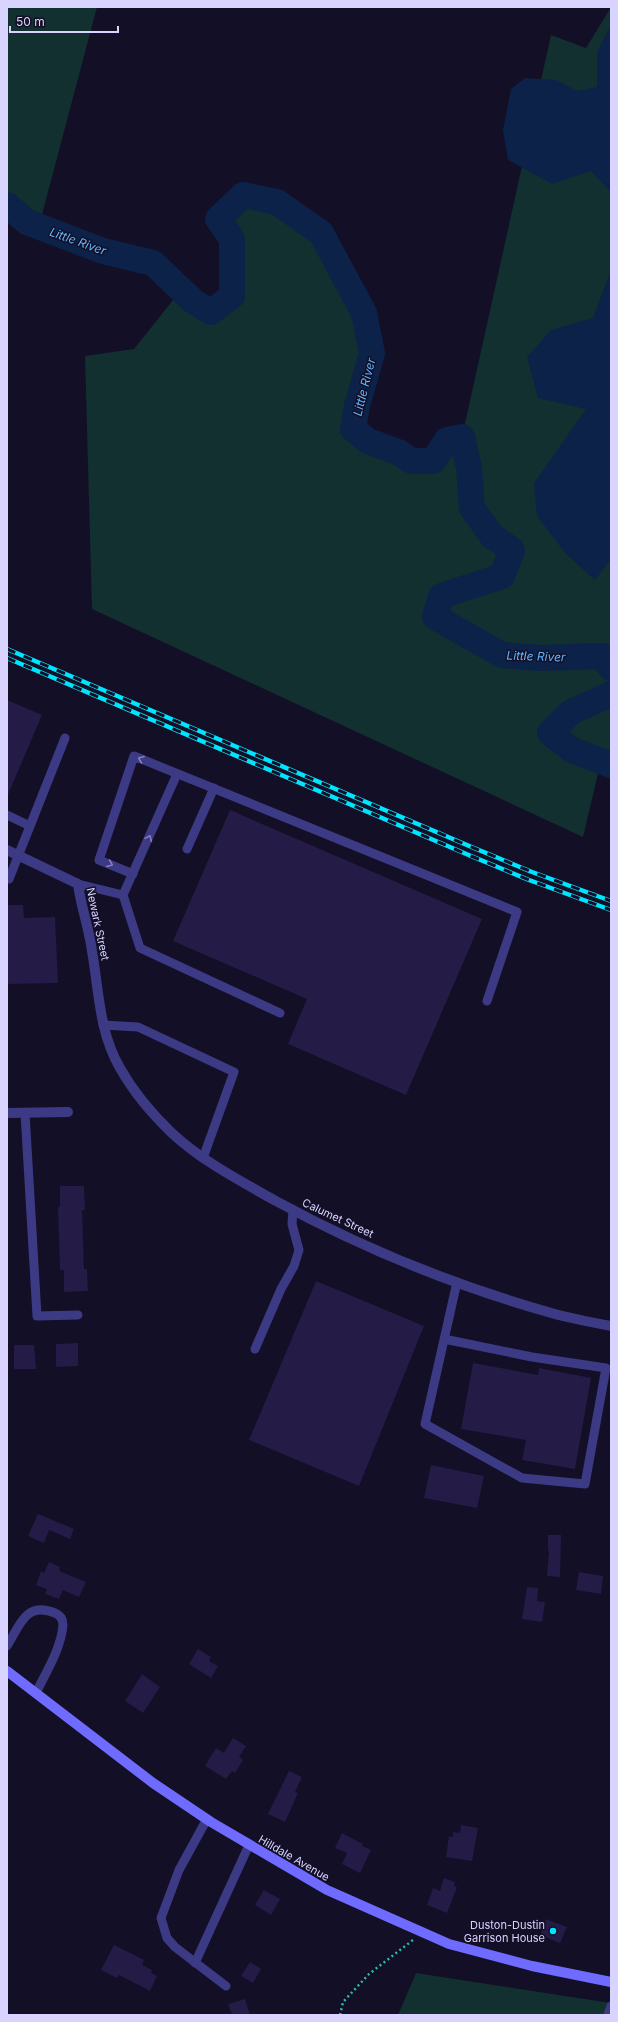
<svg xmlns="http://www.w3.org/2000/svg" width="618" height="2022" font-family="Inter,sans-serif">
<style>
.green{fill:#12302f;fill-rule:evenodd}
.water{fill:#0c2248}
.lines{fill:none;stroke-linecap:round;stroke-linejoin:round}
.river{stroke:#0c2248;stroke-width:26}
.building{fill:#241b47}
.path{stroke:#2fb8b0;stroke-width:2.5;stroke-dasharray:2 3;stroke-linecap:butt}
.lane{stroke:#3d3a85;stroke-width:9}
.street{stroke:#3d3a85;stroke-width:10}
.secondary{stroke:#6f6bff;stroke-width:10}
.rail-casing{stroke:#00e5ff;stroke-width:4.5}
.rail{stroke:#130f26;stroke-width:3;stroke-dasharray:9;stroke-linecap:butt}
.oneway{stroke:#837fbc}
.poi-dot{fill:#00e5ff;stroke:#130f26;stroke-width:1.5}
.labels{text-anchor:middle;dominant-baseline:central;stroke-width:3;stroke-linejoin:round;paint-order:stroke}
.street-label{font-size:11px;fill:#d9d4ff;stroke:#130f26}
.poi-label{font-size:11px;fill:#d9d4ff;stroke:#130f26;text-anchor:end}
.water-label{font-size:12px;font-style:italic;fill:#62b6ff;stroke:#130f26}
</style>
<rect width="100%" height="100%" fill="#130f26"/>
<g class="green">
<path d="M7,7H97L40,222L18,224L7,213Z"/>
<path d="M611,7V767L601,761L583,837L92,609L85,356L134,349L181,290L193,301L211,312L232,296V239L218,219L243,195L277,202L321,233L364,313L372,353L357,406L353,429L368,441L398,452L412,461H433L447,440L462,437L551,35L586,48ZM475,512L510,548L492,536ZM509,655L590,656L540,658ZM583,707H584L553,730L571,712ZM554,735L597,759L572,750Z"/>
<path d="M416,1973L611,2003V2015H398Z"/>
</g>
<g class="water">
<path d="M611,25V192L591,171L552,184L508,160L503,130L511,89L525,78L556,80L577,91L597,87V52Z"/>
<path d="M611,270V559L595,580L566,554L537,516L534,483L586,409L538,398L527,357L551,330L593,318Z"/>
</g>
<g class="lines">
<g class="river">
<path d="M7,205L27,222L103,251L153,263L193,301L211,312L232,296V239L218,219L243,195L277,202L321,233L364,313L372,353L357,406L353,429L368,441L398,452L412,461H433L447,440L462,437L469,468L472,508L492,536L512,550L502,576L441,596L435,617L502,655L540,658L602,656L611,668"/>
<path d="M611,694L571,712L550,733L572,750L611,765"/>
</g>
</g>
<g class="building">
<path d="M7,700L42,715L7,797Z"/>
<path d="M230,810L482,919L406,1095L288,1044L307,999L173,941Z"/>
<path d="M7,905H23L24,918L55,917L58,983L7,984Z"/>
<path d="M60,1186H84L85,1210H82L84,1269H87L88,1291L64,1292V1270H60L58,1207H60Z"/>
<path d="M316,1281L424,1326L359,1486L249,1440Z"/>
<path d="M78,1343V1366L56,1367V1344Z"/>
<path d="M14,1345H34L36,1369H14Z"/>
<path d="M473,1363L538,1375L539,1368L591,1378L575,1469L522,1460L526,1440L461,1429Z"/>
<path d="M431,1465L484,1476L477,1508L424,1498Z"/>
<path d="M38,1514L74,1529L70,1539L49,1530L44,1543L28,1536Z"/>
<path d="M548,1535H561L560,1577L547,1576L549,1551H548Z"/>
<path d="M49,1562L60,1567L59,1571L86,1582L79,1597L63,1590L59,1599L45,1594L47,1589L36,1585L41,1571L44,1573Z"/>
<path d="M579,1572L603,1576L601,1594L576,1590Z"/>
<path d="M527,1587L538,1588L537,1601L545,1602L542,1622L522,1619Z"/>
<path d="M198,1649L211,1657L209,1661L218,1666L211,1678L189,1664Z"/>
<path d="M142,1674L160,1687L143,1713L125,1701Z"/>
<path d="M233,1738L246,1746L239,1757L243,1760L235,1773L232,1771L226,1779L205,1766L216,1748L224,1753Z"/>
<path d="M289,1771L302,1777L295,1792L298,1793L285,1822L268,1814Z"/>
<path d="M461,1825L478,1828L472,1861L446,1857L449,1836L453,1837V1832L460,1833Z"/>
<path d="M342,1833L363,1844L362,1846L371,1850L360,1873L342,1864L347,1853L335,1848Z"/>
<path d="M444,1878L455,1882L454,1886L457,1887L447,1913L427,1905L433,1888L440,1891Z"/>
<path d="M264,1890L280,1899L271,1915L255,1905Z"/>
<path d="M546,1919L567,1927L560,1943L540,1935Z"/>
<path d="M114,1945L144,1960L142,1965L152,1970L151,1973L157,1976L150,1991L119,1975L117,1978L101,1970Z"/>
<path d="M250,1962L261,1969L253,1983L241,1976Z"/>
<path d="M245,1999L250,2015H232L228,2004Z"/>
</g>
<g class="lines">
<path class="path" d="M340,2015L343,2002L369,1974L413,1940"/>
<g class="lane">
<path d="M7,815L30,826"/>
<path d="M187,849L214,788"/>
<path d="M133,874L99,860L134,756L517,912L487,1001"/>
<path d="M7,878L9,879L65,738"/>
<path d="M78,884L123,895L140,948L280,1013"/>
<path d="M123,895L177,774"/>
<path d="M103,1025L138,1027L234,1072L203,1158"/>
<path d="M25,1113L37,1316L78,1315"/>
<path d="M444,1339L532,1357L606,1368L585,1484L522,1478L425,1424L457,1282"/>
<path d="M255,1349L281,1289L294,1266L299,1250L292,1224L293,1210"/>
<path d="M7,1646C20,1625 26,1601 55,1613C60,1615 63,1619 63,1625C61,1649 46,1672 36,1693"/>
<path d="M207,1819L179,1870L161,1918L167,1938L175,1947L226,1986"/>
<path d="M195,1963L249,1845"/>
<path d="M608,2015L611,2006"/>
</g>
<g class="street">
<path d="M7,850L78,884C81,907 89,928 92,951C99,991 99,1032 120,1068C134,1093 152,1114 172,1133C202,1161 239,1180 274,1200C360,1247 453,1285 548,1312C568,1318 590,1322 611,1326"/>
<path d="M7,1113L68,1112"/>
</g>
<path class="secondary" d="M7,1671L153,1783L211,1822L327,1890L449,1944L532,1966L611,1982"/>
<defs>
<g id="rail">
<path d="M7,649L474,848L532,872L611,901"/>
<path d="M7,658L471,856L529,880L611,910"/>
</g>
</defs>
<use href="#rail" class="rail-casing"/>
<use href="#rail" class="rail"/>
</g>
<defs><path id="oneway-chevron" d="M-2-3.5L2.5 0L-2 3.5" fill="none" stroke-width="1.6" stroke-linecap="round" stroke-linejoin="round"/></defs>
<g class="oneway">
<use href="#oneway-chevron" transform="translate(141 759) rotate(-158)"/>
<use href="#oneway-chevron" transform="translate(149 838) rotate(-66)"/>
<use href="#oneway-chevron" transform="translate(110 864) rotate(23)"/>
</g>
<circle class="poi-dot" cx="553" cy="1931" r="4"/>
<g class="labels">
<g class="street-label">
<text transform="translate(98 924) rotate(78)">Newark Street</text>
<text transform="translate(338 1218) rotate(25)">Calumet Street</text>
<text transform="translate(294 1858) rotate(30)">Hilldale Avenue</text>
</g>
<g class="poi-label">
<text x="545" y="1925">Duston-Dustin<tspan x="545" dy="13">Garrison House</tspan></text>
</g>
<g class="water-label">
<text transform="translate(78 241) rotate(20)">Little River</text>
<text transform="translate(364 387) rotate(-76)">Little River</text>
<text transform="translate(536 656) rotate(2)">Little River</text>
</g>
</g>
<rect width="618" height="2022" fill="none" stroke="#d9d4ff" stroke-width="16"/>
<path d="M10 26v6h108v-6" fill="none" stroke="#d9d4ff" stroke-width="2"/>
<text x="16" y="26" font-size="12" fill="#d9d4ff" stroke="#130f26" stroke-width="3" paint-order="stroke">50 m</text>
</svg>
